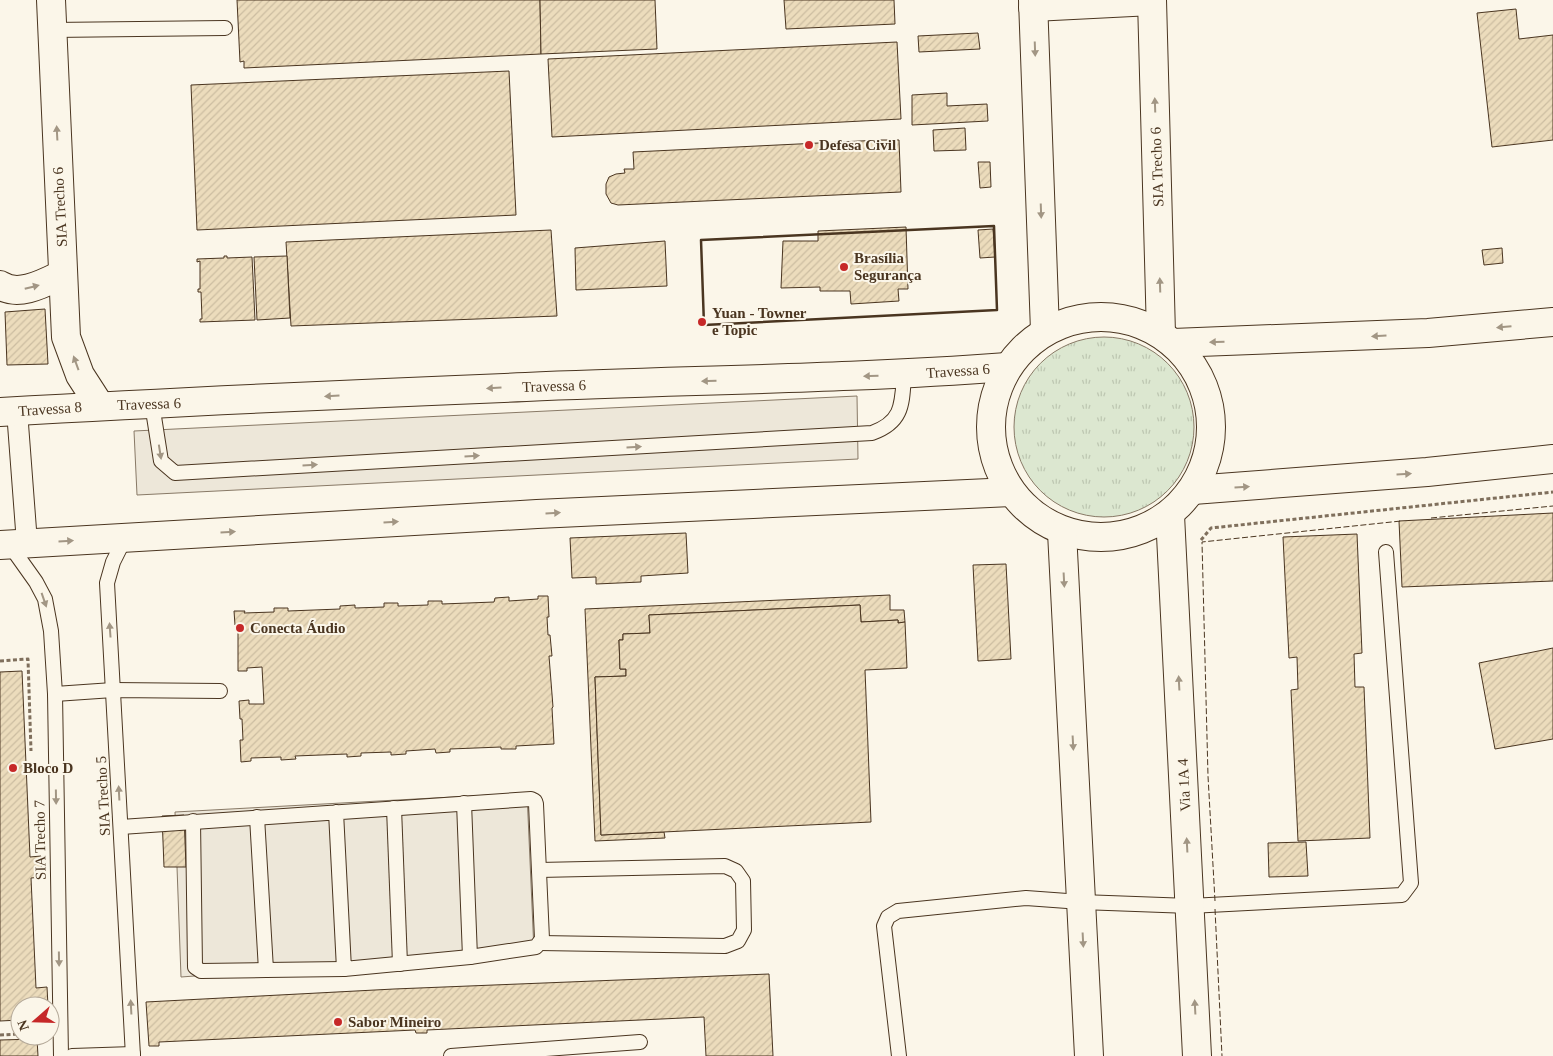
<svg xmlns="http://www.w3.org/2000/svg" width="1553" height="1056" font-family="Georgia,serif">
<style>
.grass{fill:url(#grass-tufts);stroke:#887966}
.parking{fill:#ede7d9;stroke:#887966}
.building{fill:url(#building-hatch);stroke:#4a3520}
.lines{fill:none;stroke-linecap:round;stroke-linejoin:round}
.service-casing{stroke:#4a3520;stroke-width:16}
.pedestrian-casing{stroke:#4a3520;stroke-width:22}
.tertiary-casing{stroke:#4a3520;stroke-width:30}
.secondary-casing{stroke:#4a3520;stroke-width:30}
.path{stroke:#7f6f5c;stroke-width:3;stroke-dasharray:4 2.5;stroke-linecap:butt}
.service{stroke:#fbf6e9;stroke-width:14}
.pedestrian{stroke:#fbf6e9;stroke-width:20}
.tertiary{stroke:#fbf6e9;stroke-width:28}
.secondary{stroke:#fbf6e9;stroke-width:28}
.fence{stroke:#4a3520;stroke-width:1;stroke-dasharray:6 2.5;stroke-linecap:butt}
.wall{stroke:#4a3520;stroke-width:2.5}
.oneway{fill:#a29684}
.poi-dot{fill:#c62828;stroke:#fbf6e9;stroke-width:2}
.labels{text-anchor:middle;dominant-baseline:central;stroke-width:4;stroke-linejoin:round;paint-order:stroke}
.poi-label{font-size:15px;font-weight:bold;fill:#4a3520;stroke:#fbf6e9;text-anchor:start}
.street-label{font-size:15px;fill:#4a3520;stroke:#fbf6e9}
</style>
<defs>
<pattern id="grass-tufts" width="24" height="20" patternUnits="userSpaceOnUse" patternTransform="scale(1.25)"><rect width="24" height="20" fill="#dce7d0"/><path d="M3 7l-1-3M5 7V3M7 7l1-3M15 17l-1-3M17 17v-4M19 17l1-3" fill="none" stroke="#bec7b2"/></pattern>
<pattern id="building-hatch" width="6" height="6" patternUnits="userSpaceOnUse" patternTransform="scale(1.25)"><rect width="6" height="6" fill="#ecdcbc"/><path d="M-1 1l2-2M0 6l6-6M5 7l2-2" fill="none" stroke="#ccbda1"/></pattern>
</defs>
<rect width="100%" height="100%" fill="#fbf6e9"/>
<circle class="grass" cx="1104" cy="427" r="90"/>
<g class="parking">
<path d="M857,396L858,459L137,495L134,431Z"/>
<path d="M527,793L534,951L181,977L175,812Z"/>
</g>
<g class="building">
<path d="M237,0H540L541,54L244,68V61L240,62Z"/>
<path d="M540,0H655L657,49L541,54Z"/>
<path d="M784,0H894L895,24L786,29Z"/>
<path d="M1516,9L1519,39L1553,35V140L1492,147L1477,13Z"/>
<path d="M978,33L980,49L919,52L918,36Z"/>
<path d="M897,42L901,119L552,137L548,59Z"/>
<path d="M509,71L516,215L197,230L191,85Z"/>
<path d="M947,93V106L987,104L988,121L912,125V95Z"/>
<path d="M965,128L966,150L934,151L933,130Z"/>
<path d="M881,140H899L901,192L618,205L611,203L606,194V184L609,177L616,174L625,173L624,169H634L633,152Z"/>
<path d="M978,162H990L991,187L980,188Z"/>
<path d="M906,227L908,289H898L899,301L851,304L850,291H820V287L781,288L783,241H818V231Z"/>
<path d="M993,229L995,257L980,258L978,230Z"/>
<path d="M551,230L557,316L291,326L286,242Z"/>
<path d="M665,241L667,286L576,290L575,248Z"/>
<path d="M1502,248L1503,263L1484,265L1482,250Z"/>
<path d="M224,256H227V258L252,257L255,320L200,322V319H202L201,292H198V289H200V261L197,262V259L224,258Z"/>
<path d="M287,256L290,318L257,320L254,257Z"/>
<path d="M45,309L48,364L7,365L5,312Z"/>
<path d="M1553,513V581L1402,587L1399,521Z"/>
<path d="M686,533L688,573L641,576V582L596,584V577L572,578L570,538Z"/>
<path d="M1357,534L1362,653L1354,654L1355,687H1364L1370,838L1298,841L1291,690L1298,689L1297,657L1289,658L1283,537Z"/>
<path d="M1006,564L1011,659L978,661L973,565Z"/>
<path d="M890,595V610H904L905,622L898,623V620L861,622L860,605L649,615L650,633L623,634V640H619L620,669H626V676L595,677L601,835L664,832L665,838L595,841L585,609Z"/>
<path d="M538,596H548L549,617H547L548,635H550L552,656H549L553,707L552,708L554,744L516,746V749H501V747L450,749V752L436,753L435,749L406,751V754L391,755V752L361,753V756L347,757V754L295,756L296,759L281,760V757L251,758V761L241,762L240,740H243L242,719H240L239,701L249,700V704H264L262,667L247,668V671H238V625H235L234,611H245L244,613L274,612V608H288V611L340,609V606L355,605V608L384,607V603H398V606L428,605V601H442V604L494,602L495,598L509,597V601L538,599Z"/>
<path d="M860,605L861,622L898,620V623L905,622L907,668L865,670L871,822L601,835L595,677L626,676V669H620L619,640H623V634L650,633L649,615Z"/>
<path d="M1553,648V739L1495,749L1479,663Z"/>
<path d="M22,671L30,857L41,856L42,877L31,878L36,988L47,987L48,1006H20V1020L0,1021V672Z"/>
<path d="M184,815L186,867H164L162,816Z"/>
<path d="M1306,842L1308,876L1269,877L1268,843Z"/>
<path d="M769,974L773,1056H706L704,1017L427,1030V1033H416L415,1030L159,1042V1046H149L146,1002L394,989Z"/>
<path d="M37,1039L38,1056H0V1040Z"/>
</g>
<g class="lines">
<defs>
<g id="service">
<path d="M52,30L225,28"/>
<path d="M152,404L161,461L175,473L872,433C903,422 902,404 904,375"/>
<path d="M125,538L113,562L107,583L133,1056"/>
<path d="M9,544L36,582L45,599L51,631L55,694L61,1056"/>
<path d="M55,694L113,690L220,691"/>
<path d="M464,803L470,957"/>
<path d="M394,808L400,964"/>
<path d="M257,817L266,970L344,969"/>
<path d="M193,821L195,967L201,971L266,970"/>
<path d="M121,827L531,799L535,801L536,804L542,939L536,947L470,957L344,969L336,812"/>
<path d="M539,870L725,866L736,871L743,881L744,930L738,941L725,946L540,943"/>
<path d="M72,1056L133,1054"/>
<path d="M451,1056L640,1042"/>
<path d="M899,1056L884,926L888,917L898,911L1026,898L1081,902L1190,906L1402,895L1411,883L1386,552"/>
</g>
<path id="pedestrian" d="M17,411L27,543"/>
<g id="tertiary">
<path d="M51,0L66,337L80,375L100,406"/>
<path d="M0,285C19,298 46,282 63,274"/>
</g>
<g id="secondary">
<path d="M1033,0L1045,331"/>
<path d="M1152,0L1161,334"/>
<path d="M1033,7L1152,1"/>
<circle cx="1101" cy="427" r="110"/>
<path d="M1173,343L1428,333L1553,322"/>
<path d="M0,412C175,402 351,394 526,387C687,380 847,379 1007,367"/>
<path d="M1193,490L1427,472L1553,459"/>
<path d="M1170,515L1197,1056"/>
<path d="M1062,532L1089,1056"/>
<path d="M0,545L537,514L1011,492"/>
</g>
</defs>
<use href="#service" class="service-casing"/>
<use href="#pedestrian" class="pedestrian-casing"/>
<use href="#tertiary" class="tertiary-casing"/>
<use href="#secondary" class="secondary-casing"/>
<g class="path">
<path d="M1201,540L1211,528L1553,492"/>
<path d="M0,661L28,659L31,751"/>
<path d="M0,1035L20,1034"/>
</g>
<use href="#service" class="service"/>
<use href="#pedestrian" class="pedestrian"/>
<use href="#tertiary" class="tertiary"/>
<use href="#secondary" class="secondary"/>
<g class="fence">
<path d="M1431,518L1553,506"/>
<path d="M1215,901L1208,776L1202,542L1401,521"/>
<path d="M1215,909L1222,1056"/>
</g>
<path class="wall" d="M994,226L997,310L704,325L701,240Z"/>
</g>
<defs><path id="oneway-solid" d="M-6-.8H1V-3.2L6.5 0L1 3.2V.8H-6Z" transform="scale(1.25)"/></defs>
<g class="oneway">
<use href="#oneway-solid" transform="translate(1035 49) rotate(88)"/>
<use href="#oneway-solid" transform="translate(1155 105) rotate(-92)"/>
<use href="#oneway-solid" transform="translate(57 133) rotate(-93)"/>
<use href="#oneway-solid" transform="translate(1041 211) rotate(88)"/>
<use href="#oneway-solid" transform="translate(1160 285) rotate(-92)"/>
<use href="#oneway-solid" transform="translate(32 287) rotate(-14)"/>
<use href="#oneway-solid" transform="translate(1504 327) rotate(175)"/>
<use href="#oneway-solid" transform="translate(1379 336) rotate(177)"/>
<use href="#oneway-solid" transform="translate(1217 342) rotate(178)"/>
<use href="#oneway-solid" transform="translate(76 363) rotate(-110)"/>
<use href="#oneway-solid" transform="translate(871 376) rotate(178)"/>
<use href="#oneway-solid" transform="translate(709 381) rotate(178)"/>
<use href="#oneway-solid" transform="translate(494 388) rotate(177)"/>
<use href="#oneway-solid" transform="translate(332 396) rotate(177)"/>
<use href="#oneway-solid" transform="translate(634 447) rotate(-3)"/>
<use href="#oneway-solid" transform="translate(160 452) rotate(81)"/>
<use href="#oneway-solid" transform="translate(472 456) rotate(-3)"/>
<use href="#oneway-solid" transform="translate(310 465) rotate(-3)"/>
<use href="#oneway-solid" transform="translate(1404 474) rotate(-4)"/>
<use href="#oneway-solid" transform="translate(1242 487) rotate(-4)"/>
<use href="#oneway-solid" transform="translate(553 513) rotate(-3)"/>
<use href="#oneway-solid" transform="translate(391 522) rotate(-3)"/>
<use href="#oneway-solid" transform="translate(228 532) rotate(-3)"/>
<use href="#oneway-solid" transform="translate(66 541) rotate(-3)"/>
<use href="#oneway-solid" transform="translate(1064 580) rotate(87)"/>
<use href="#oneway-solid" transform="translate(44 600) rotate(71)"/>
<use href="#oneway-solid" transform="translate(110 630) rotate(-94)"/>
<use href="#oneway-solid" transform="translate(1179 683) rotate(-93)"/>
<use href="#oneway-solid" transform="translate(1073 743) rotate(87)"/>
<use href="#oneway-solid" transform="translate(119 793) rotate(-93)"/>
<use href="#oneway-solid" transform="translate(56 797) rotate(89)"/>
<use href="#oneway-solid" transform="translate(1187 845) rotate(-93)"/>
<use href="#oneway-solid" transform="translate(1083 940) rotate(87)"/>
<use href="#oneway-solid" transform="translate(59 959) rotate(89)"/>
<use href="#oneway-solid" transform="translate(131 1007) rotate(-93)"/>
<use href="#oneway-solid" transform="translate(1195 1007) rotate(-93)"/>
</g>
<g class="poi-dot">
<circle cx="809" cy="145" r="5"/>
<circle cx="844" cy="267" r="5"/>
<circle cx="702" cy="322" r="5"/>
<circle cx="240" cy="628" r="5"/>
<circle cx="13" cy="768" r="5"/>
<circle cx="338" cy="1022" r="5"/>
</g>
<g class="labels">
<g class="poi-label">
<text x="819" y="145">Defesa Civil</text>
<text x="854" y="258">Brasília<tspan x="854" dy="17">Segurança</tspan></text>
<text x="712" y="313">Yuan - Towner<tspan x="712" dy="17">e Topic</tspan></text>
<text x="250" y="628">Conecta Áudio</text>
<text x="23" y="768">Bloco D</text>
<text x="348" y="1022">Sabor Mineiro</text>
</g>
<g class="street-label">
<text transform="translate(1157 167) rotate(-92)">SIA Trecho 6</text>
<text transform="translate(60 207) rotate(-93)">SIA Trecho 6</text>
<text transform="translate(958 371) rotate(-4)">Travessa 6</text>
<text transform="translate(554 386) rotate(-2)">Travessa 6</text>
<text transform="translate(149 404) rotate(-2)">Travessa 6</text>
<text transform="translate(50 409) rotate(-4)">Travessa 8</text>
<text transform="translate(1184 785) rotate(-93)">Via 1A 4</text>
<text transform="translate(103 796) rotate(-93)">SIA Trecho 5</text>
<text transform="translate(40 840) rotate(-91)">SIA Trecho 7</text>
</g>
</g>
<g transform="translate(35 1021) rotate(250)"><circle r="24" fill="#fbf6e9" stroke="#b4a999"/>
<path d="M0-4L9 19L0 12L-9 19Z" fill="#c62828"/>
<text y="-8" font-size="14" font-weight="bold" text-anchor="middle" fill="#4a3520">N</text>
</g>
</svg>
